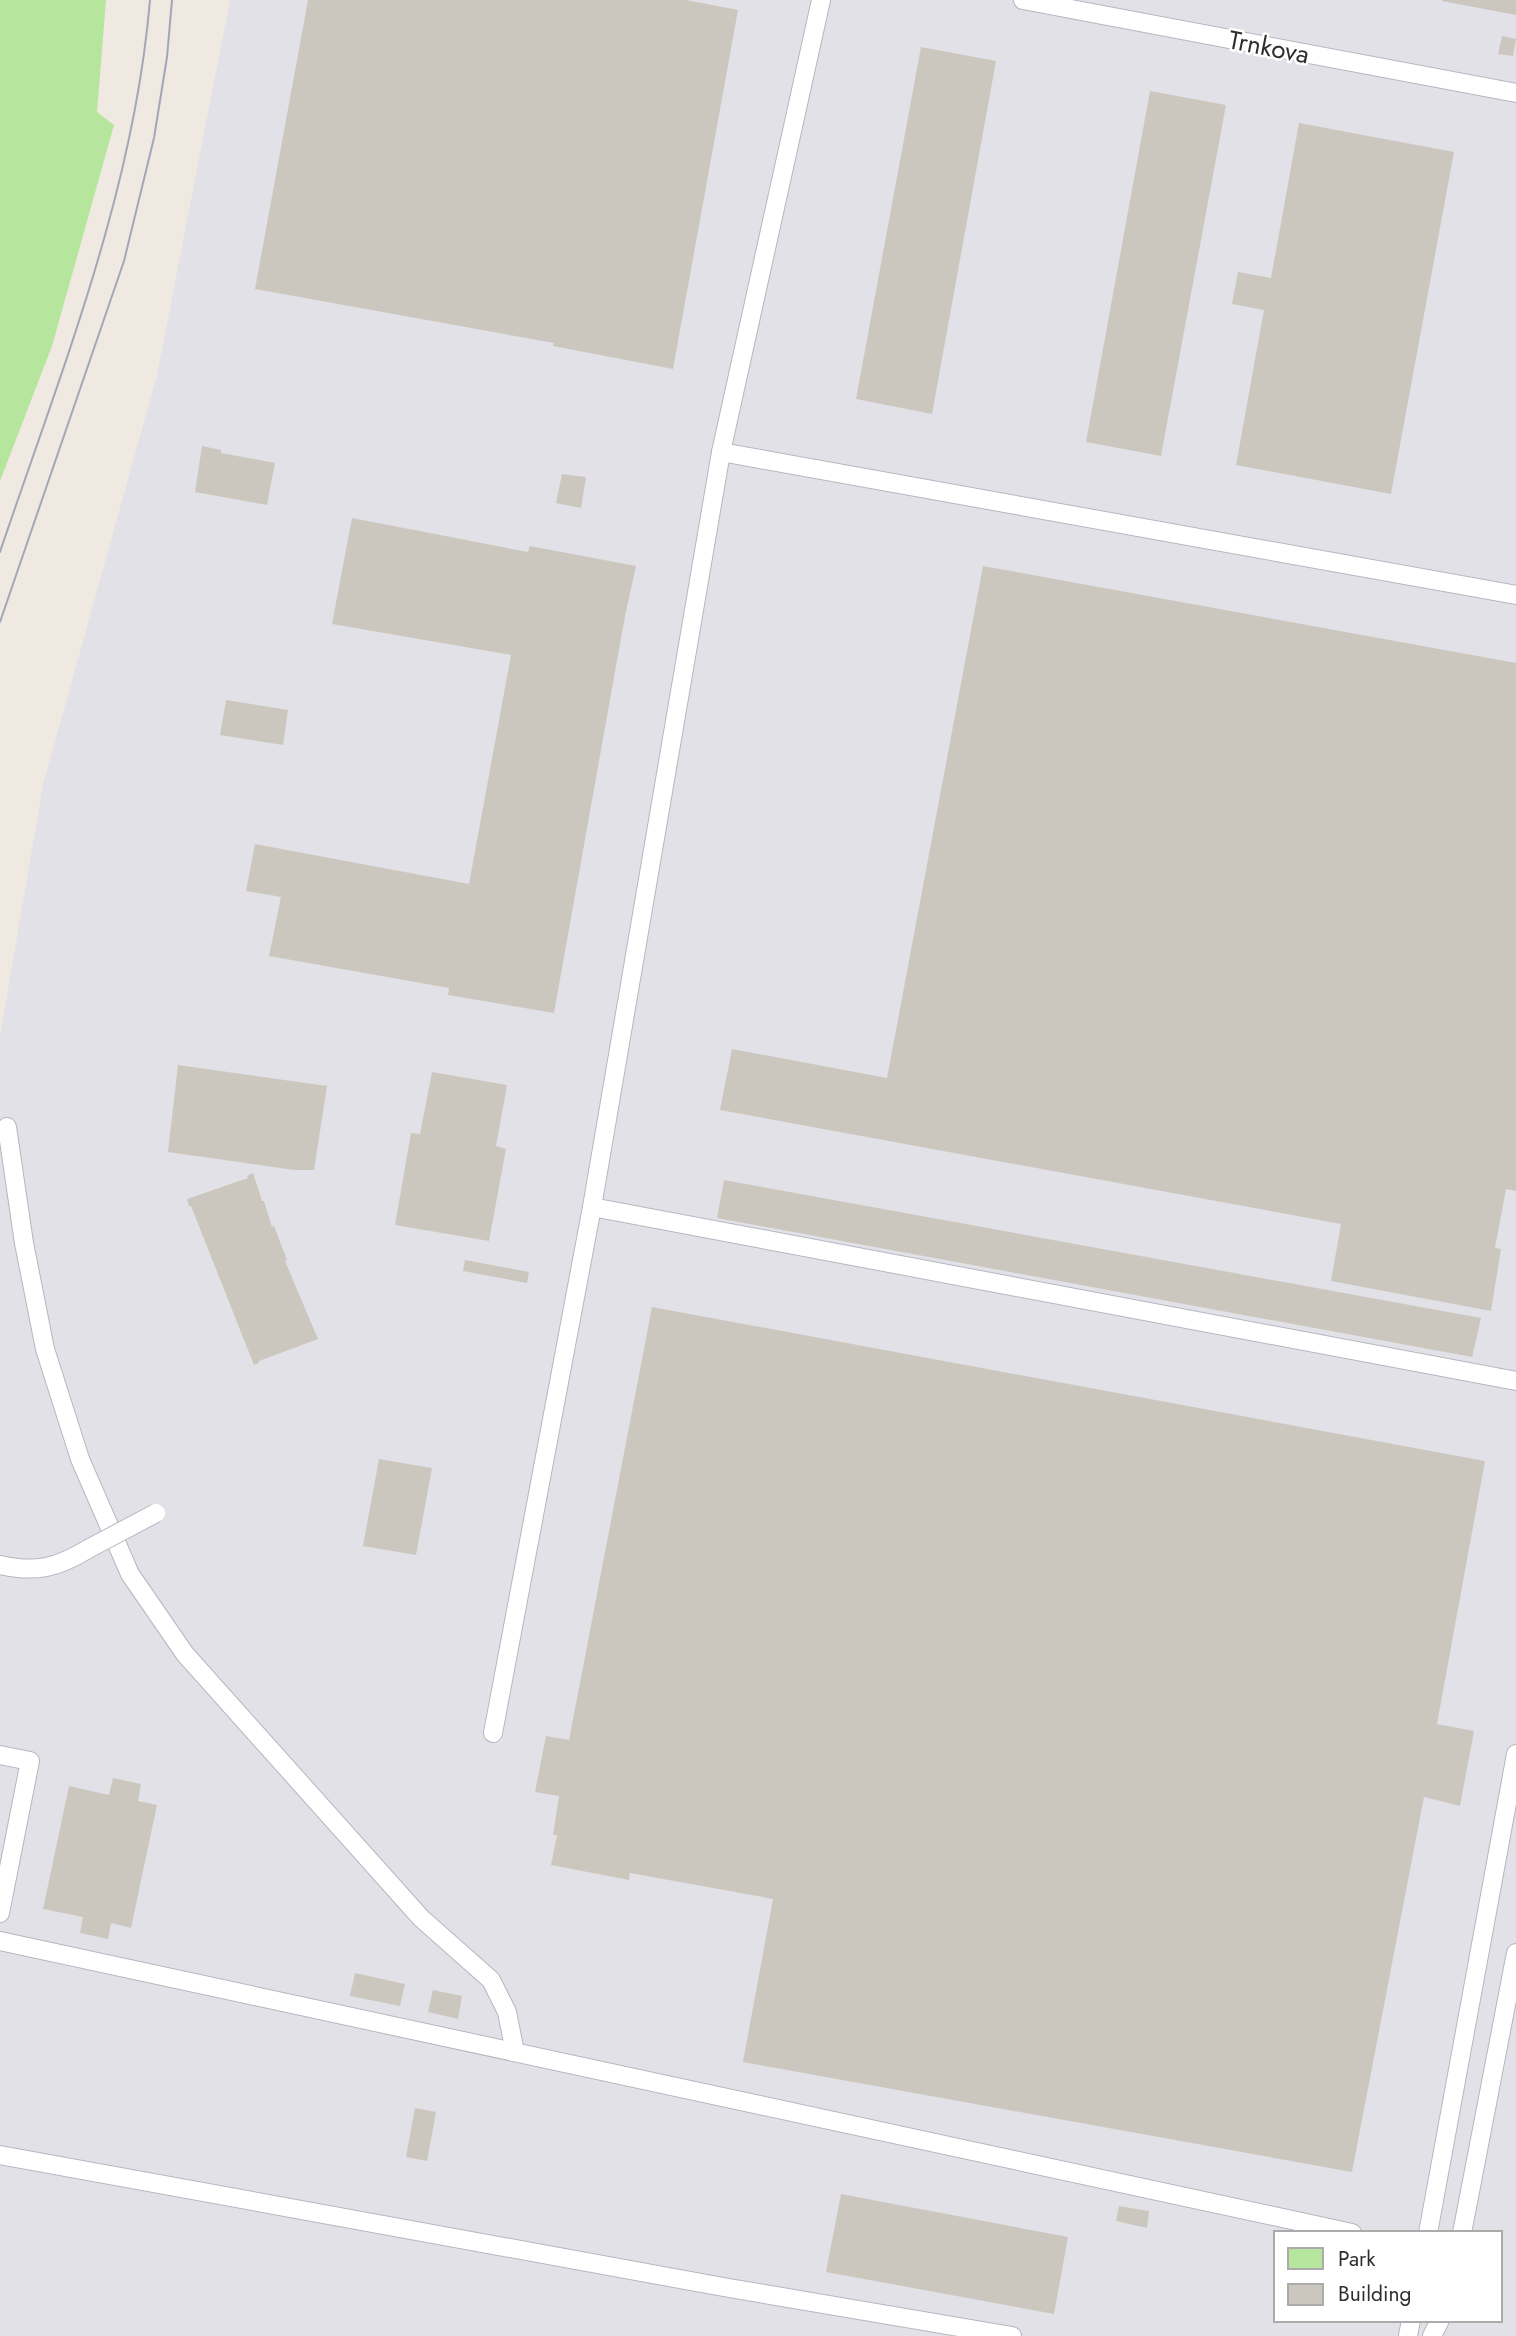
<svg xmlns="http://www.w3.org/2000/svg" width="1516" height="2336" font-family="Jost,sans-serif">
<style>
.industrial{fill:#e3e1e8;fill-rule:evenodd}
.green{fill:#b6e59e}
.building{fill:#cbc7bf}
.lines{fill:none;stroke-linecap:round;stroke-linejoin:round}
.lane-casing{stroke:#b4b7c1;stroke-width:20}
.lane{stroke:#fff;stroke-width:18}
.tram{stroke:#a3a6b8;stroke-width:2}
.lane-bridge-casing{stroke:#b4b7c1;stroke-width:20;stroke-linecap:butt}
.lane-bridge{stroke:#fff;stroke-width:18}
.labels{text-anchor:middle;dominant-baseline:central;stroke-width:5;stroke-linejoin:round;paint-order:stroke}
.street-label{font-size:26px;fill:#2e2e2e;stroke:#fff}
</style>
<rect width="100%" height="100%" fill="#efe9e1"/>
<path class="industrial" d="M230,0H1516V2336H0V1037L43,785L157,375ZM1276,2233H1500V2320H1276Z"/>
<path class="green" d="M0,0H106L97,112L114,125L52,346L0,481Z"/>
<g class="building">
<path d="M308,0H686L738,10L673,369L553,346L554,343L255,289Z"/>
<path d="M1442,0H1516V15L1442,1Z"/>
<path d="M1502,36L1516,39L1513,56L1498,54Z"/>
<path d="M921,47L996,61L932,414L856,399Z"/>
<path d="M1150,91L1226,105L1161,456L1086,442Z"/>
<path d="M1299,123L1454,152L1391,494L1236,465L1264,310L1232,304L1238,272L1271,278Z"/>
<path d="M202,446L221,450V453L275,463L267,505L195,492Z"/>
<path d="M562,474L586,477L581,508L556,503Z"/>
<path d="M352,518L528,552L530,546L636,566L625,616L554,1013L448,995L449,988L269,956L281,897L246,891L255,844L469,884L511,655L332,624Z"/>
<path d="M983,566L1516,663V1191L1506,1189L1495,1248L1501,1249L1491,1311L1331,1281L1341,1224L720,1110L732,1049L887,1078Z"/>
<path d="M226,700L288,710L283,745L220,735Z"/>
<path d="M178,1065L327,1086L314,1170H294L168,1152Z"/>
<path d="M432,1072L507,1085L496,1146L506,1149L489,1241L395,1225L411,1133L420,1134Z"/>
<path d="M253,1173L262,1201H264L272,1227L274,1226L287,1260L285,1261L318,1339L259,1361V1363L254,1365L191,1206H189L187,1199L248,1178L247,1176Z"/>
<path d="M724,1180L1481,1318L1472,1357L717,1218Z"/>
<path d="M465,1260L529,1272L527,1283L463,1271Z"/>
<path d="M652,1307L1485,1461L1437,1724L1474,1731L1460,1806L1424,1797L1352,2172L743,2062L773,1899L630,1873L629,1880L551,1865L557,1835H553L559,1796L535,1792L546,1736L569,1740Z"/>
<path d="M379,1459L432,1468L416,1555L363,1546Z"/>
<path d="M113,1778L141,1784L138,1801L157,1805L131,1928L111,1923L108,1939L80,1933L83,1917L43,1909L69,1786L109,1795Z"/>
<path d="M355,1973L405,1984L400,2006L350,1996Z"/>
<path d="M433,1990L462,1996L458,2019L428,2012Z"/>
<path d="M415,2108L436,2112L427,2161L406,2157Z"/>
<path d="M841,2194L1068,2237L1054,2314L826,2272Z"/>
<path d="M1119,2206L1149,2211L1147,2228L1116,2221Z"/>
</g>
<g class="lines">
<defs>
<g id="lane">
<path d="M1023,0L1516,93"/>
<path d="M721,452L1516,595"/>
<path d="M7,1127L24,1243L45,1349L80,1459L130,1574L185,1654L421,1918L491,1980L507,2012L515,2052"/>
<path d="M592,1207L1516,1381"/>
<path d="M0,1565C36,1573 57,1568 88,1549"/>
<path d="M493,1733L592,1207L721,452L821,0"/>
<path d="M0,1755L30,1761L0,1913"/>
<path d="M0,1941L1352,2233"/>
<path d="M0,2155L729,2288L1012,2336"/>
<path d="M1428,2233L1516,1754"/>
<path d="M1462,2233L1516,1953"/>
<path d="M1408,2336L1411,2320"/>
<path d="M1432,2336L1440,2320"/>
</g>
</defs>
<use href="#lane" class="lane-casing"/>
<use href="#lane" class="lane"/>
<g class="tram">
<path d="M0,552C61,371 134,192 150,0"/>
<path d="M0,622L124,261L154,138L167,57L172,0"/>
</g>
<defs>
<path id="lane-bridge" d="M88,1549L156,1513"/>
</defs>
<use href="#lane-bridge" class="lane-bridge-casing"/>
<use href="#lane-bridge" class="lane-bridge"/>
</g>
<g class="labels">
<g class="street-label">
<text transform="translate(1269 47) rotate(11)">Trnkova</text>
</g>
</g>
<rect x="1274" y="2231" width="228" height="91" fill="#ffffff" stroke="#ababab" stroke-width="2"/>
<rect x="1288" y="2248" width="35" height="21" fill="#b6e59e" stroke="#ababab" stroke-width="2"/>
<text x="1338" y="2266" font-size="21" fill="#2e2e2e">Park</text>
<rect x="1288" y="2284" width="35" height="21" fill="#cbc7bf" stroke="#ababab" stroke-width="2"/>
<text x="1338" y="2301" font-size="21" fill="#2e2e2e">Building</text>
</svg>
